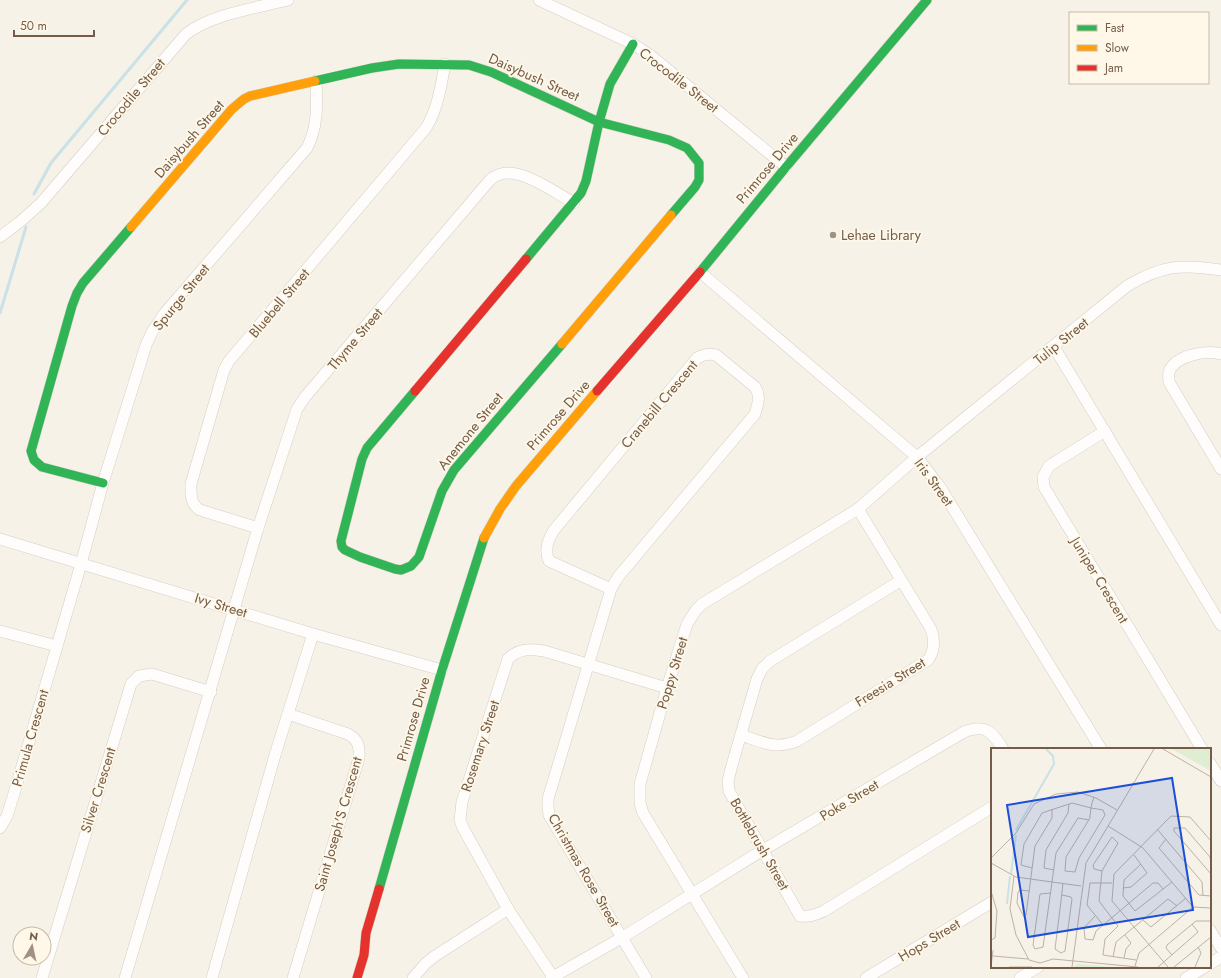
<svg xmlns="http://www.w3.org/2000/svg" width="1221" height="978" font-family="Jost,sans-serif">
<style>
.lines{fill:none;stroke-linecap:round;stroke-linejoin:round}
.stream{stroke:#c9e1e7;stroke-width:3}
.street-casing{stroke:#d4cec5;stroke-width:12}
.fast-casing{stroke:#d5cec4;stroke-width:10}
.slow-casing{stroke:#d5cec4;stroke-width:10}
.jam-casing{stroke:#d5cec4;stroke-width:10}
.street{stroke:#fefdfc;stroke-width:11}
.fast{stroke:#30b455;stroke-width:9}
.slow{stroke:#ff9f0a;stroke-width:9}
.jam{stroke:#e5322d;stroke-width:9}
.poi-dot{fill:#a29080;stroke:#fff8e8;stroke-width:1.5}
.labels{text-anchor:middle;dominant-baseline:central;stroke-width:3.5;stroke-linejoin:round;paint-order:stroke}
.street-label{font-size:14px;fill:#745c48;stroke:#fff8e8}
.poi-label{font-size:14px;fill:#745c48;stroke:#fff8e8;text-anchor:start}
.inset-river{fill:none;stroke:#c9e1e7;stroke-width:2}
.inset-road{fill:none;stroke:#beb2a3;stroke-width:1}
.view{fill:#1d4ed8;fill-opacity:0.15;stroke:#1d4ed8;stroke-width:2}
.inset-edge{fill:none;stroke:#745c48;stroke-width:2}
</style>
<rect width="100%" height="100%" fill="#f6f2e8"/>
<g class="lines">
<g class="stream">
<path d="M34,194L51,163L187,0"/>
<path d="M0,313L26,227"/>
</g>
<defs>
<g id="street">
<path d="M539,0L633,44L650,55L786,167"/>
<path d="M0,237L21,221L41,203L186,34C212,14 256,8 288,0"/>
<path d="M700,272L917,457L940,487L1101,749"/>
<path d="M1054,347L1221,625"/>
<path d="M1221,354C1206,350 1175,355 1169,372C1168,375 1169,378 1169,382L1221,469"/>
<path d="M1105,431L1049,466L1043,477L1044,487L1202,749"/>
<path d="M258,528L200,510C190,504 191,494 191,484L224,370L229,361L426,128C438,108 441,86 445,64"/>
<path d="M0,539L313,634L442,670"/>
<path d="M900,581L770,661L762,669L757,679L732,765L728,781L729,791L800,916C809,917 815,915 824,911L992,807"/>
<path d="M611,589L549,561C544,550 548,540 554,530L697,358C704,354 709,353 716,355L755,387C761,396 758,404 755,414L618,577L611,589L548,799V807L549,815L646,978"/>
<path d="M0,631L57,646"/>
<path d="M288,714L348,734C358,740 360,746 359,758L293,978"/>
<path d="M741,735C763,742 774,750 797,741L928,660C935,650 935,640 931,629L858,509"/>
<path d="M1210,763L1221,781"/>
<path d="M0,828L7,816L13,797L81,564L103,483L146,345L152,332L164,314L307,148C318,127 317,105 316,81"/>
<path d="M1210,930L1221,948"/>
<path d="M1210,964L1221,957"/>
<path d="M553,977L508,909L463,828L460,820L462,802L508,659C519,648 530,649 544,651L667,688"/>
<path d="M42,978L131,684L139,676L152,674L211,692"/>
<path d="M125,978L258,528L297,409L305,397L490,180C493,177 497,175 501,174C522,168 556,193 574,203"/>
<path d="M212,978L275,755L313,634"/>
<path d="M413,978L426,963L435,956L508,909"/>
<path d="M551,978L623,937L763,850L964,732C985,724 992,731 1003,749"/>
<path d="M743,978L643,813L640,803V784L667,688L687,624L696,610L702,604L858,509L917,457L1127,286C1162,265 1181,264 1221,270"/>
<path d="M866,978L992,902"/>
<path d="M1020,978L1038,967"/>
<path d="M1186,978L1205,967"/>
</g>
<g id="fast">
<path d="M315,81L372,68L399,64L469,65L491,72L599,122L669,140L687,148L699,163V180L695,187L671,215"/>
<path d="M526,259L581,193L586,181L599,122L610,84L633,44"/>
<path d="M700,272L786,167L927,0"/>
<path d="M415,391L367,448L362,459L341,541L342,547L345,550L360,557L395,569L401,570L411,566L419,557L442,491L454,470L562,344"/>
<path d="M103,483L42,467L34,460L31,451L72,306L77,293L83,283L131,227"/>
<path d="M379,889L442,670L484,538"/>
</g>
<g id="slow">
<path d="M131,227L232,109L244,99L250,96L315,81"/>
<path d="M562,344L671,215"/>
<path d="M484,538L500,509L516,486L597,391"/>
</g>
<g id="jam">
<path d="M415,391L526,259"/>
<path d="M597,391L700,272"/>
<path d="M357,978L364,955L366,933L379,889"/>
</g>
</defs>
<use href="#street" class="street-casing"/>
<use href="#fast" class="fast-casing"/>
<use href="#slow" class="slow-casing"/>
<use href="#jam" class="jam-casing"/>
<use href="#street" class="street"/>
<use href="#fast" class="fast"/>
<use href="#slow" class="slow"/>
<use href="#jam" class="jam"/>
</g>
<circle class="poi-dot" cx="833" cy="235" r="4"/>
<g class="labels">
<g class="street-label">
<text transform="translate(534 77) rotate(24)">Daisybush Street</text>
<text transform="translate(679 80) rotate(38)">Crocodile Street</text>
<text transform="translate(131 97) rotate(-50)">Crocodile Street</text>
<text transform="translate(189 139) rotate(-49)">Daisybush Street</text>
<text transform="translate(767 168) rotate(-50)">Primrose Drive</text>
<text transform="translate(181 297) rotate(-51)">Spurge Street</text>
<text transform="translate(279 303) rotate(-50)">Bluebell Street</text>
<text transform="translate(355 339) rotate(-50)">Thyme Street</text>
<text transform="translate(1061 341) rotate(-39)">Tulip Street</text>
<text transform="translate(659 404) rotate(-50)">Cranebill Crescent</text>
<text transform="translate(558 415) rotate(-49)">Primrose Drive</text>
<text transform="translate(470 431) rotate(-51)">Anemone Street</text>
<text transform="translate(934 482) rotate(54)">Iris Street</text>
<text transform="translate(1100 580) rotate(59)">Juniper Crescent</text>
<text transform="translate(221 605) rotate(17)">Ivy Street</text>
<text transform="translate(672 673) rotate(-73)">Poppy Street</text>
<text transform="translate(890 682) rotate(-32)">Freesia Street</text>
<text transform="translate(413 719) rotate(-74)">Primrose Drive</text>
<text transform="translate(30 738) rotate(-74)">Primula Crescent</text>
<text transform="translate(480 746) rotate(-72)">Rosemary Street</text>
<text transform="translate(98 790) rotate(-73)">Silver Crescent</text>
<text transform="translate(849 800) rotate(-31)">Poke Street</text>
<text transform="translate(338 824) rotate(-74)">Saint Joseph'S Crescent</text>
<text transform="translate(760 844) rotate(60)">Bottlebrush Street</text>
<text transform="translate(584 870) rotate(60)">Christmas Rose Street</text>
<text transform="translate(929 940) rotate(-31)">Hops Street</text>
</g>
<g class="poi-label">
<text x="841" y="235">Lehae Library</text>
</g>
</g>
<g transform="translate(991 748)">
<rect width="220" height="220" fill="#f6f2e8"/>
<path d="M181,1H220V23ZM86,216L121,219H133H83Z" fill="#dfeed2"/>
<path class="inset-river" d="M25,82L63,16L62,8L55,1M20,126L25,87M16,156L19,128"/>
<path class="inset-road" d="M172,1L220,29M117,78L152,100L202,159L220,160M166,81L211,134L212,148M175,91L168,100L208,147L220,148M0,110L25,85L43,56L65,46L87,44L105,50L126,62M0,115L25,129L90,138M150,116L133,132L132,148L144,163L181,134M220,116L219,109L194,80H183V83L220,126M41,120L30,117L33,96L51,65L81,55L100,60L112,62L114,67L88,110L84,124L74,123L75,109L99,70V68L100,60L101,55L103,49M63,122L53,120L55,102L77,65L78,56M111,123L103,121L102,117L121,89L127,95L111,123L108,153L127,178L114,191L112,207L145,212M23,128L19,161L25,187L38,212L49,215L62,211L147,219M132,140L140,139L156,125L143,107M0,143L6,163L4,190L0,192M38,143L29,142L27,144L26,155L33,169L35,167L44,98L61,70V61M60,145L49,146L42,197L44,201L52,199L65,105L87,70L98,72M71,147L80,149L81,151L74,203L70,205L64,201L70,153L72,135M104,168L93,180L94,191L102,192L105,183L162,135H167L172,141M152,172L160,179L195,150M112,177L96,157L99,135H121M181,207L175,200L176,197L205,173H220M2,208L37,211M122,209L125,194L177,151L186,158M133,210L135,201L140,195L134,187M144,218L148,205L202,159M0,219L2,202M18,219H41M81,219L95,115L163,1M167,219L207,184L201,176M177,219L121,153L123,126L180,68L199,69L220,93M183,219L220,189M204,219L210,205L207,199"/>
<path class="view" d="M181,30L202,162L37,189L16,57Z"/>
<rect width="220" height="220" class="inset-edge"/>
</g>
<rect x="1069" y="12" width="140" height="72" fill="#fff8e8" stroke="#c7baa8"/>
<rect x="1077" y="25" width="20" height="6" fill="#30b455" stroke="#c7baa8"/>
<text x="1105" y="32" font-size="12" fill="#745c48">Fast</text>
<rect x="1077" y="45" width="20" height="6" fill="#ff9f0a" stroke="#c7baa8"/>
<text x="1105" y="52" font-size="12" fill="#745c48">Slow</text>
<rect x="1077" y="65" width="20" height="6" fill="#e5322d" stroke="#c7baa8"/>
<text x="1105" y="72" font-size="12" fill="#745c48">Jam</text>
<g transform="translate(32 946) rotate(9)"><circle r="19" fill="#fff8e8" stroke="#c7baa8"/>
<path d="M0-3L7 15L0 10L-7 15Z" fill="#a29080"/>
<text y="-6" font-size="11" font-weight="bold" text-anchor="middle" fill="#745c48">N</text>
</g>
<path d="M14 30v6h80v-6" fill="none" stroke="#745c48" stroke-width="2"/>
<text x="20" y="30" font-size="12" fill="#745c48" stroke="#fff8e8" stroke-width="3" paint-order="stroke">50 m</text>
</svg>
